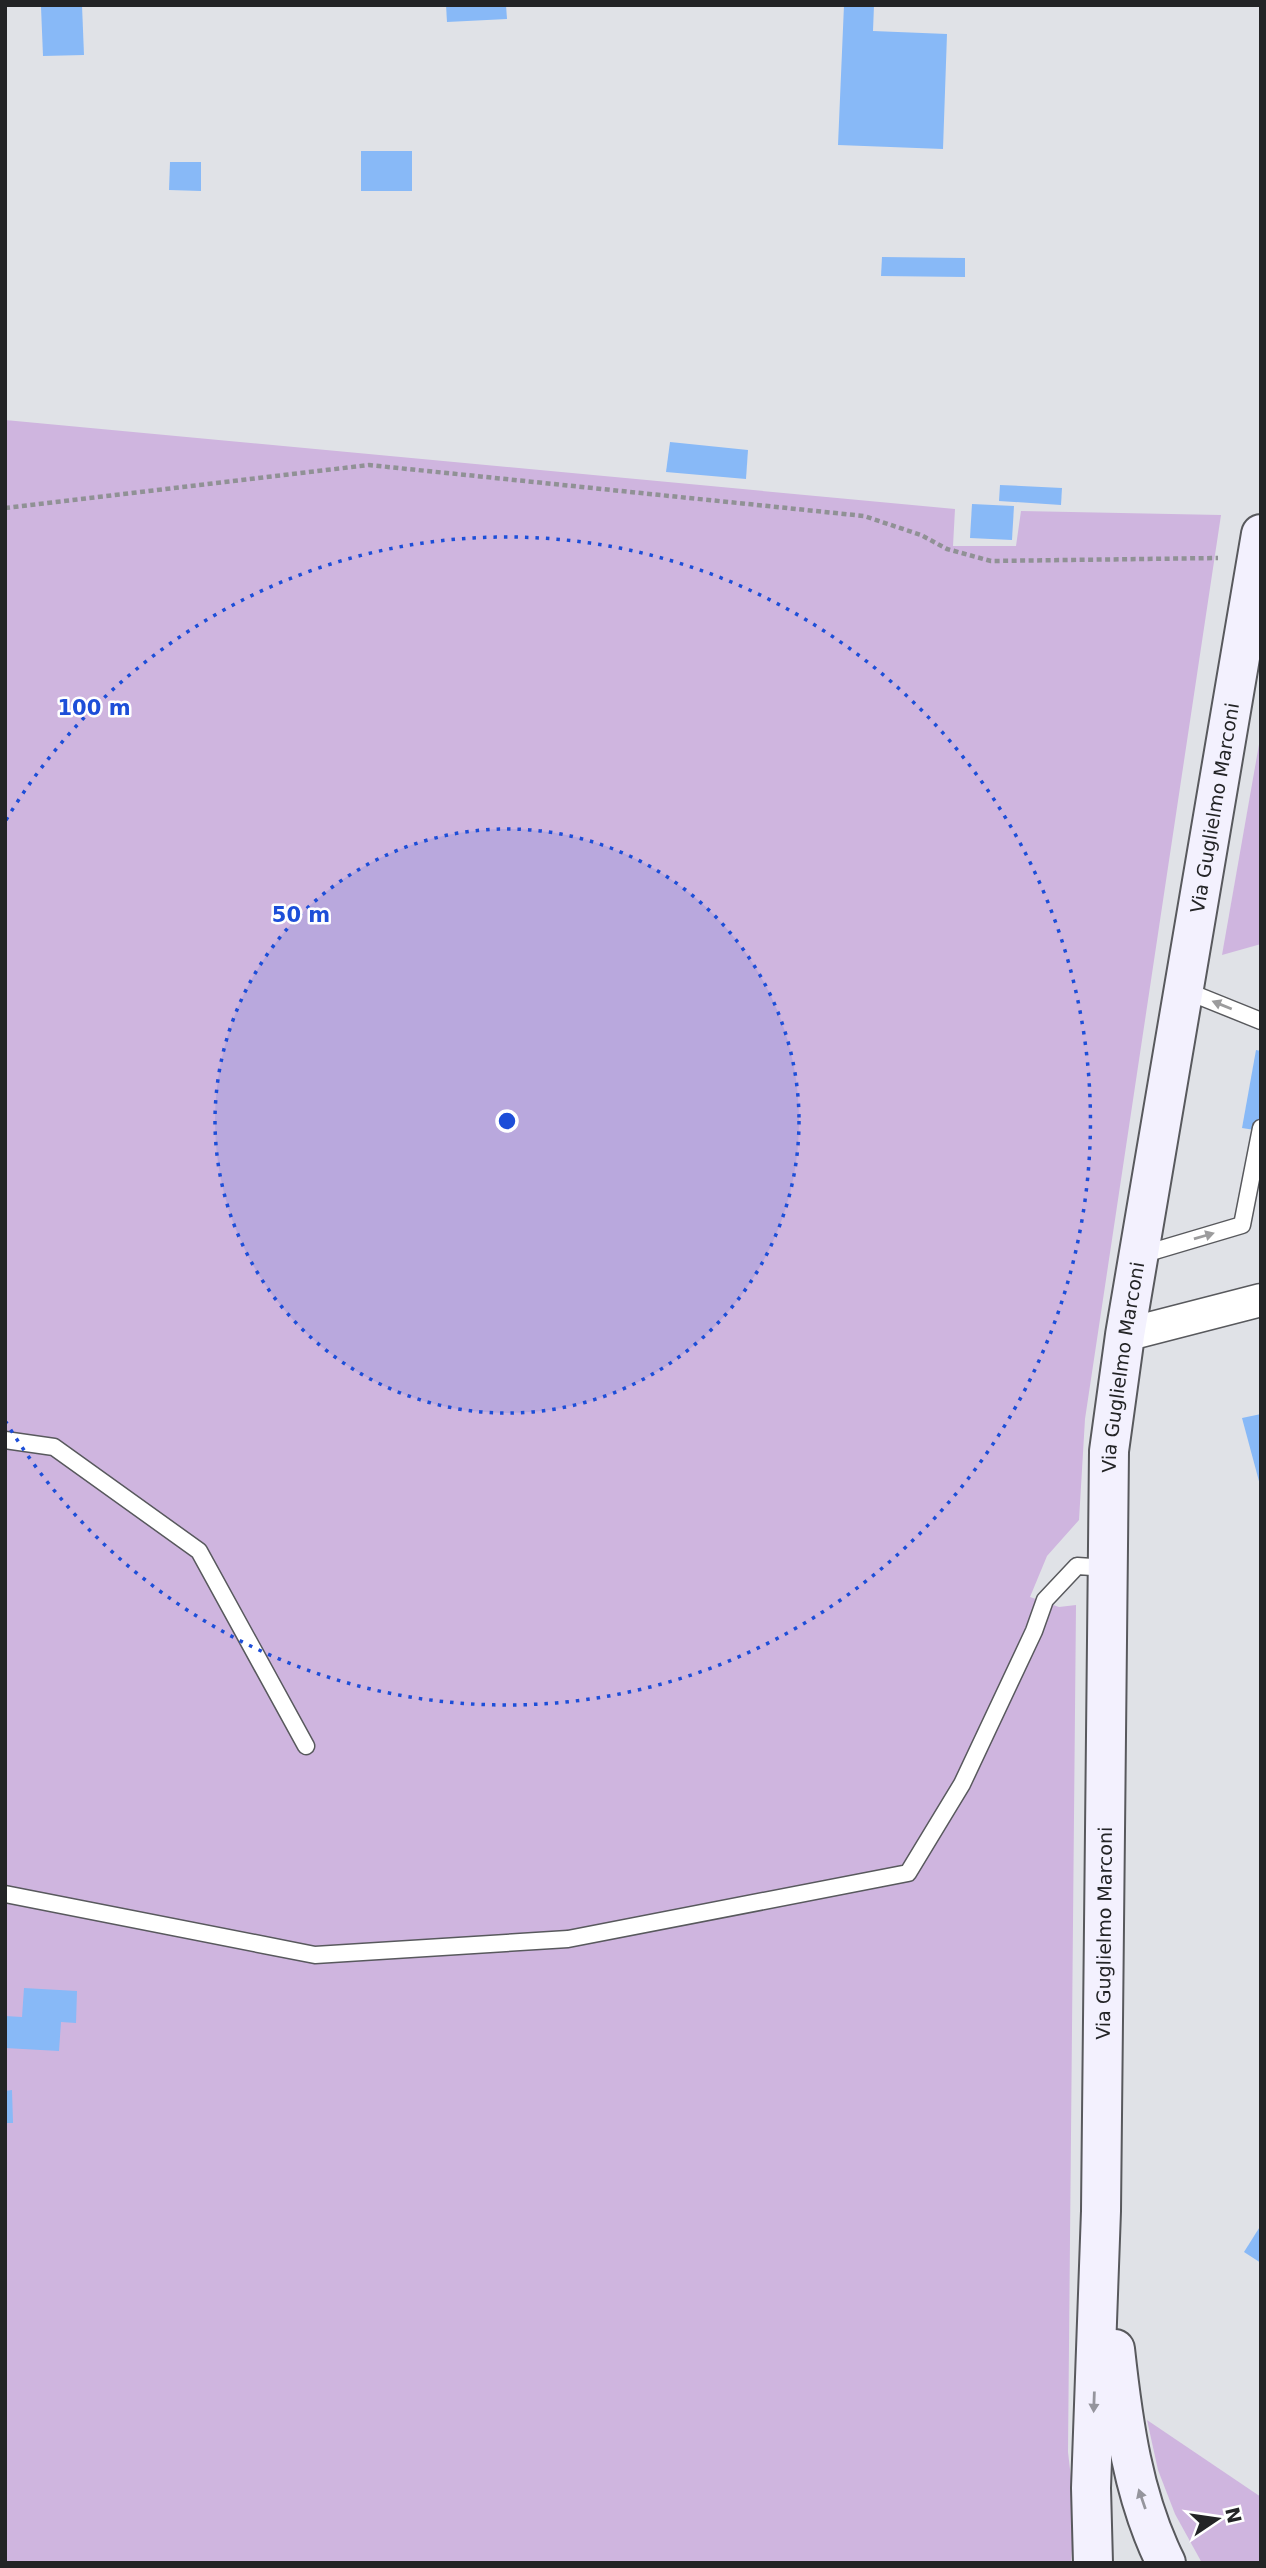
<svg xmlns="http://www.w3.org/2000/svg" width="1266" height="2568" font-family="'DejaVu Sans',sans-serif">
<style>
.green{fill:#cfb5df}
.building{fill:#88b9f7}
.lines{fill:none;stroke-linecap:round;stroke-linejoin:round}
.service-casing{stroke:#58595d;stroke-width:19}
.minor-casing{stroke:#58595d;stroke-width:35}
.secondary-casing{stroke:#58595d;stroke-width:42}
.path{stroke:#909195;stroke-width:4.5;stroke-dasharray:5 3.5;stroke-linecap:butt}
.service{stroke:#fff;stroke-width:16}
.minor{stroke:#fff;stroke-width:32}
.secondary{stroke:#f3f1fe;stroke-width:38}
.oneway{fill:#9c9c9d}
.oneway2{fill:#95959d}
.ring{fill:none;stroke:#1d4ed8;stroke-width:3.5;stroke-dasharray:3.5 7}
.labels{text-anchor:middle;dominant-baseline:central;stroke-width:5;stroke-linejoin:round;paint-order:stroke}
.street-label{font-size:19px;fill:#232426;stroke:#fff}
.centre{fill:#1d4ed8;stroke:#fff;stroke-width:3.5}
.ring-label{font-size:21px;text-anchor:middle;font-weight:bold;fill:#1d4ed8;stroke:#fff;stroke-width:5;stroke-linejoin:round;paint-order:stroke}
</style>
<rect width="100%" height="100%" fill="#e0e2e7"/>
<g class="green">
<path d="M5,420L955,509L953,546H1016L1021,511L1221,515L1085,1419L1079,1520L1047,1556L1030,1597L1059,1607L1076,1605L1068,2452L1075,2513L1071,2563H5Z"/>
<path d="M1261,733V944L1222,955Z"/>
<path d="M1147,2420L1261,2497V2563H1202L1175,2514L1158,2470Z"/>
</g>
<g class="building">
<path d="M79,5H82L84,55L43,56L41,7Z"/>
<path d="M446,5H506L507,19L447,22Z"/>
<path d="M844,5H874L873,31L947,34L943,149L838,145Z"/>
<rect x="361" y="151" width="51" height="40"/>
<path d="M170,162H201V191L169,190Z"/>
<path d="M882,257L965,258V277L881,276Z"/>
<path d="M670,442L748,450L746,479L666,472Z"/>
<path d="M1000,485L1062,488L1061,505L999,501Z"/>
<path d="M972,504L1014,506L1012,540L970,538Z"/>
<path d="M1256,1050L1261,1051V1131L1242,1128Z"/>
<path d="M1261,1414V1485H1260L1242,1418Z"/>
<path d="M24,1988L77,1991L76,2023L61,2022L59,2051L5,2048V2016L22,2017Z"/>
<path d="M12,2090L13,2123H5V2091Z"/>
<path d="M1261,2225V2263L1244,2252Z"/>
</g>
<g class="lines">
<defs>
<g id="service">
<path d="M1184,990L1261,1021"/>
<path d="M1141,1255L1242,1225L1261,1128"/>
<path d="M5,1440L54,1447L199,1551L306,1746"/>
<path d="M5,1894L315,1955L568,1939L908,1873L962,1784L1034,1631L1045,1600L1077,1566L1108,1568"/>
</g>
<path id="minor" d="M1125,1335L1261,1300"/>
<g id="secondary">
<path d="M1115,2349C1123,2422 1133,2497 1166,2563"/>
<path id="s1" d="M1093,2563L1091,2488L1101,2211L1109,1451L1125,1335L1261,534"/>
</g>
</defs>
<use href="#service" class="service-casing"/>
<use href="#minor" class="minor-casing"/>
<use href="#secondary" class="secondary-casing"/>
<path class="path" d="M5,508L369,465L864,516L921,535L947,549L991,561L1218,558"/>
<use href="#service" class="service"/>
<use href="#minor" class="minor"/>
<use href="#secondary" class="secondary"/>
</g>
<defs><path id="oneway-solid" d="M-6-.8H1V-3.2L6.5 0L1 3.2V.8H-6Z" transform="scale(1.75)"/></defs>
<g class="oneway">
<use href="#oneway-solid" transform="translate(1222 1005) rotate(-158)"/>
<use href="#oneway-solid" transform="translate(1204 1236) rotate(-16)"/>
</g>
<g class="oneway2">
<use href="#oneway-solid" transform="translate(1094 2402) rotate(92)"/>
<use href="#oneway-solid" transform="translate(1142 2499) rotate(-109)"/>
</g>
<circle cx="507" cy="1121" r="292" fill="#1d4ed8" fill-opacity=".12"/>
<g class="ring">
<circle cx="507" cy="1121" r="292"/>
<path d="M6 820A584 584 0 1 1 6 1422"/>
</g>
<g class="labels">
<g class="street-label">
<text stroke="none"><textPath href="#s1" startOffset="1764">Via Guglielmo Marconi</textPath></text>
<text stroke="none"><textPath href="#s1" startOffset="1197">Via Guglielmo Marconi</textPath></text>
<text stroke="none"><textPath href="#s1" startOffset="630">Via Guglielmo Marconi</textPath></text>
</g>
</g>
<circle cx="507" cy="1121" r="10" class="centre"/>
<g class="ring-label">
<text x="94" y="715">100 m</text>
<text x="301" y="922">50 m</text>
</g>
<rect width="1266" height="2568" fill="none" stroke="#232426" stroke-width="14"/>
<g transform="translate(1217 2519) rotate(77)" stroke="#ffffff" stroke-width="5" paint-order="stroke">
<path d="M0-5L12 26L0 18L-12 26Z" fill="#232426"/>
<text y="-10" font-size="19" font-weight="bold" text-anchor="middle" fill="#232426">N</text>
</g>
</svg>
